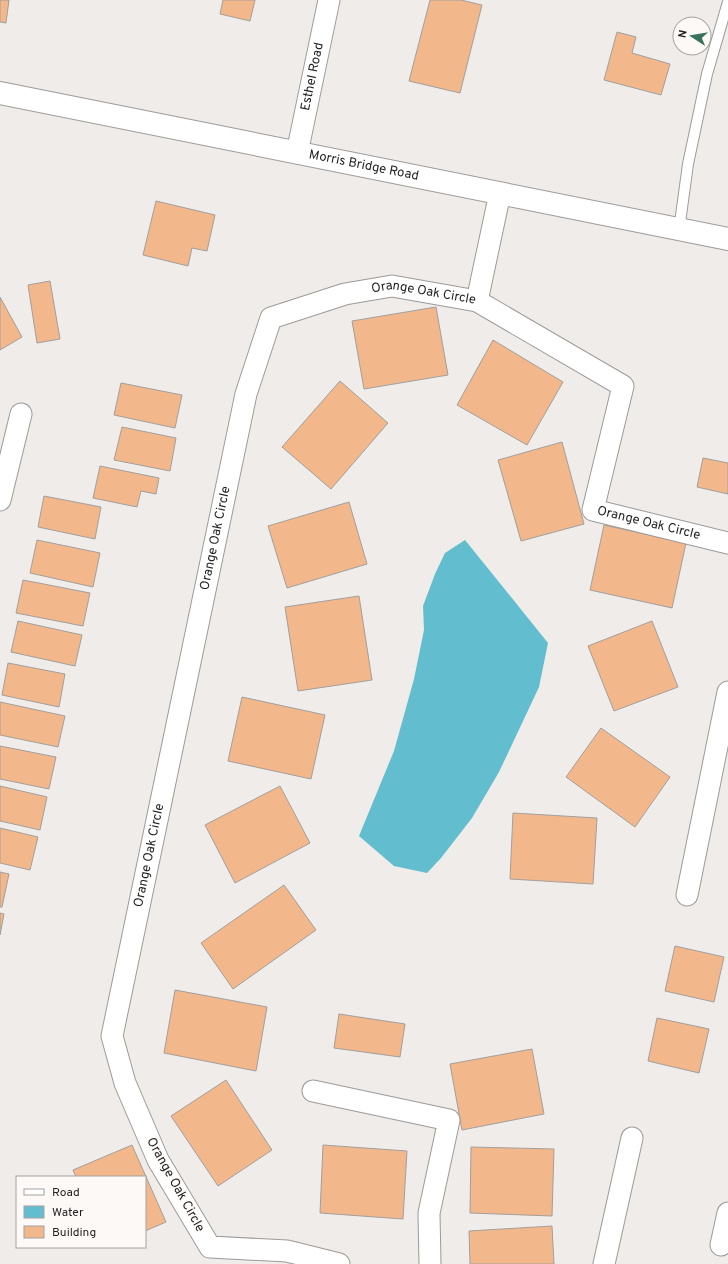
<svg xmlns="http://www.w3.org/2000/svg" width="728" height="1264" font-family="Overpass,sans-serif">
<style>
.water{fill:#62bdcf}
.building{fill:#f2b78b;stroke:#a29f9d}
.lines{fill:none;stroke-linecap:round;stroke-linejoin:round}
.lane-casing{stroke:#9d9a98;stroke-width:12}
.street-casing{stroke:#9d9a98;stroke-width:23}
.secondary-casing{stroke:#9d9a98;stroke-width:24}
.lane{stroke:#fff;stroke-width:10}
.street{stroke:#fff;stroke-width:21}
.secondary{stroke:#fff;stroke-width:22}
.labels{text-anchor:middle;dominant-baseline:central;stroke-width:3;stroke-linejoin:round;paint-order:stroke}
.street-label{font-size:13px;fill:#211f1f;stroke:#fdf9f7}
</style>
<rect width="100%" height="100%" fill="#efece9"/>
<path class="water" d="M465,540L548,643L539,687L499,772L472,818L441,858L427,873L394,866L359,836L394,751L414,679L424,630L423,606L435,574L445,553Z"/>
<g class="building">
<path d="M0,0H9L6,23L0,22Z"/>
<path d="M223,0H255L250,21L220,14Z"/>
<path d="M430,0H461L482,5L460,93L409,81Z"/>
<path d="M617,32L636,37L632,53L670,64L661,95L604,80Z"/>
<path d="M156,201L215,215L207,251L192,248L188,266L143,255Z"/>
<path d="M50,281L60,339L37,343L28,285Z"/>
<path d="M0,297L22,337L0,350Z"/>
<path d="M436,307L448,375L364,389L352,321Z"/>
<path d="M493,340L563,382L527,445L457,405Z"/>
<path d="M340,381L388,423L331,489L282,447Z"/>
<path d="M121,383L182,395L175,428L114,415Z"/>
<path d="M122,427L176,438L170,471L114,460Z"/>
<path d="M562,442L584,524L521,541L498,460Z"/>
<path d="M703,458L728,463V494L697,487Z"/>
<path d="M100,466L159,478L156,494L141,491L137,507L93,498Z"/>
<path d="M44,496L101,507L95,539L38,527Z"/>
<path d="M349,502L367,564L287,588L268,526Z"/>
<path d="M604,525L686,543L672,608L590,590Z"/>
<path d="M37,540L100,553L93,587L30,573Z"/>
<path d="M23,580L90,593L83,626L16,613Z"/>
<path d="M359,596L372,680L298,691L285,607Z"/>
<path d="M18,621L82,635L75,666L11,652Z"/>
<path d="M652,621L678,687L614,711L588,646Z"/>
<path d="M8,663L65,674L59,707L2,695Z"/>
<path d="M242,697L325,715L311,779L228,761Z"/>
<path d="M0,702L65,716L58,747L0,735Z"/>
<path d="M601,728L670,777L635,827L566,777Z"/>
<path d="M0,746L56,757L49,789L0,779Z"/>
<path d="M0,786L47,797L40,830L0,821Z"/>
<path d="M280,786L310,843L235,883L205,825Z"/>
<path d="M513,813L597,818L593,884L510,879Z"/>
<path d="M0,828L38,837L30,870L0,863Z"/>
<path d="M0,872L9,874L2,907H0Z"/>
<path d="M284,885L316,930L233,989L201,943Z"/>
<path d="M0,913L4,914L0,935Z"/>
<path d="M675,946L724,957L714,1002L665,991Z"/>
<path d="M175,990L267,1007L256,1071L164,1053Z"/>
<path d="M339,1014L405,1024L400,1057L334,1048Z"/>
<path d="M657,1018L709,1029L699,1073L648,1061Z"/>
<path d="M532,1049L544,1114L462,1130L450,1064Z"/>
<path d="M226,1080L272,1150L218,1186L171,1116Z"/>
<path d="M132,1145L166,1222L145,1231V1177H76L73,1170Z"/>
<path d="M323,1145L407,1151L403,1219L320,1213Z"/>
<path d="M471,1147L554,1149L552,1216L470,1213Z"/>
<path d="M552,1226L554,1264H470L469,1231Z"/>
</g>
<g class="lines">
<defs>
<path id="lane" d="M679,230L688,164L707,74L728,2"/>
<g id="street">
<path id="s1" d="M297,153L329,0"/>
<path d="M477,301L500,193"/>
<path d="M0,500L21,414"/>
<path d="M687,895L728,692"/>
<path d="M313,1091L449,1120L429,1213L430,1264"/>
<path d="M721,1245L728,1213"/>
<path id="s2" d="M339,1264L287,1251L210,1247L158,1160L125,1083L112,1036L246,394L271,318L345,294L392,286L477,301L623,386L593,510L728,543"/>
<path d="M604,1264L632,1138"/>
</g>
<g id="secondary">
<path id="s3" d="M0,93L728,239"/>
</g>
</defs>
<use href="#lane" class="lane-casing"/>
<use href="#street" class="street-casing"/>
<use href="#secondary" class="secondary-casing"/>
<use href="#lane" class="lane"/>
<use href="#street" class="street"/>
<use href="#secondary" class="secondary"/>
</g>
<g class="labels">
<g class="street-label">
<text stroke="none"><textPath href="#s1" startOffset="78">Esthel Road</textPath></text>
<text stroke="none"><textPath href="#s3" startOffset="371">Morris Bridge Road</textPath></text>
<text stroke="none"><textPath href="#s2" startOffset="1258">Orange Oak Circle</textPath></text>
<text stroke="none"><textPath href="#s2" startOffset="1666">Orange Oak Circle</textPath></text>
<text stroke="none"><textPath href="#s2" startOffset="873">Orange Oak Circle</textPath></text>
<text stroke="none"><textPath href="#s2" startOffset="549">Orange Oak Circle</textPath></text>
<text transform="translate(175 1185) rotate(61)">Orange Oak Circle</text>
</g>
</g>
<rect x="16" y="1176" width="130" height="72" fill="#fdf9f7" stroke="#a5a2a1"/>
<rect x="24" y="1189" width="20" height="6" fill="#ffffff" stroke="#a5a2a1"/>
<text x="52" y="1196" font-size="12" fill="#211f1f">Road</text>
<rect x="24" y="1206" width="20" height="12" fill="#62bdcf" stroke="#a5a2a1"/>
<text x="52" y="1216" font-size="12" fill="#211f1f">Water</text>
<rect x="24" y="1226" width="20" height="12" fill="#f2b78b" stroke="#a5a2a1"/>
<text x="52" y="1236" font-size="12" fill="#211f1f">Building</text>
<g transform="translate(692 36) rotate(282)"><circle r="19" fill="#fdf9f7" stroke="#a5a2a1"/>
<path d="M0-3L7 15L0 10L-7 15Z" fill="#38725a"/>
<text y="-6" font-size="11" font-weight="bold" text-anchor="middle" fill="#211f1f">N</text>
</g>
</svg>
